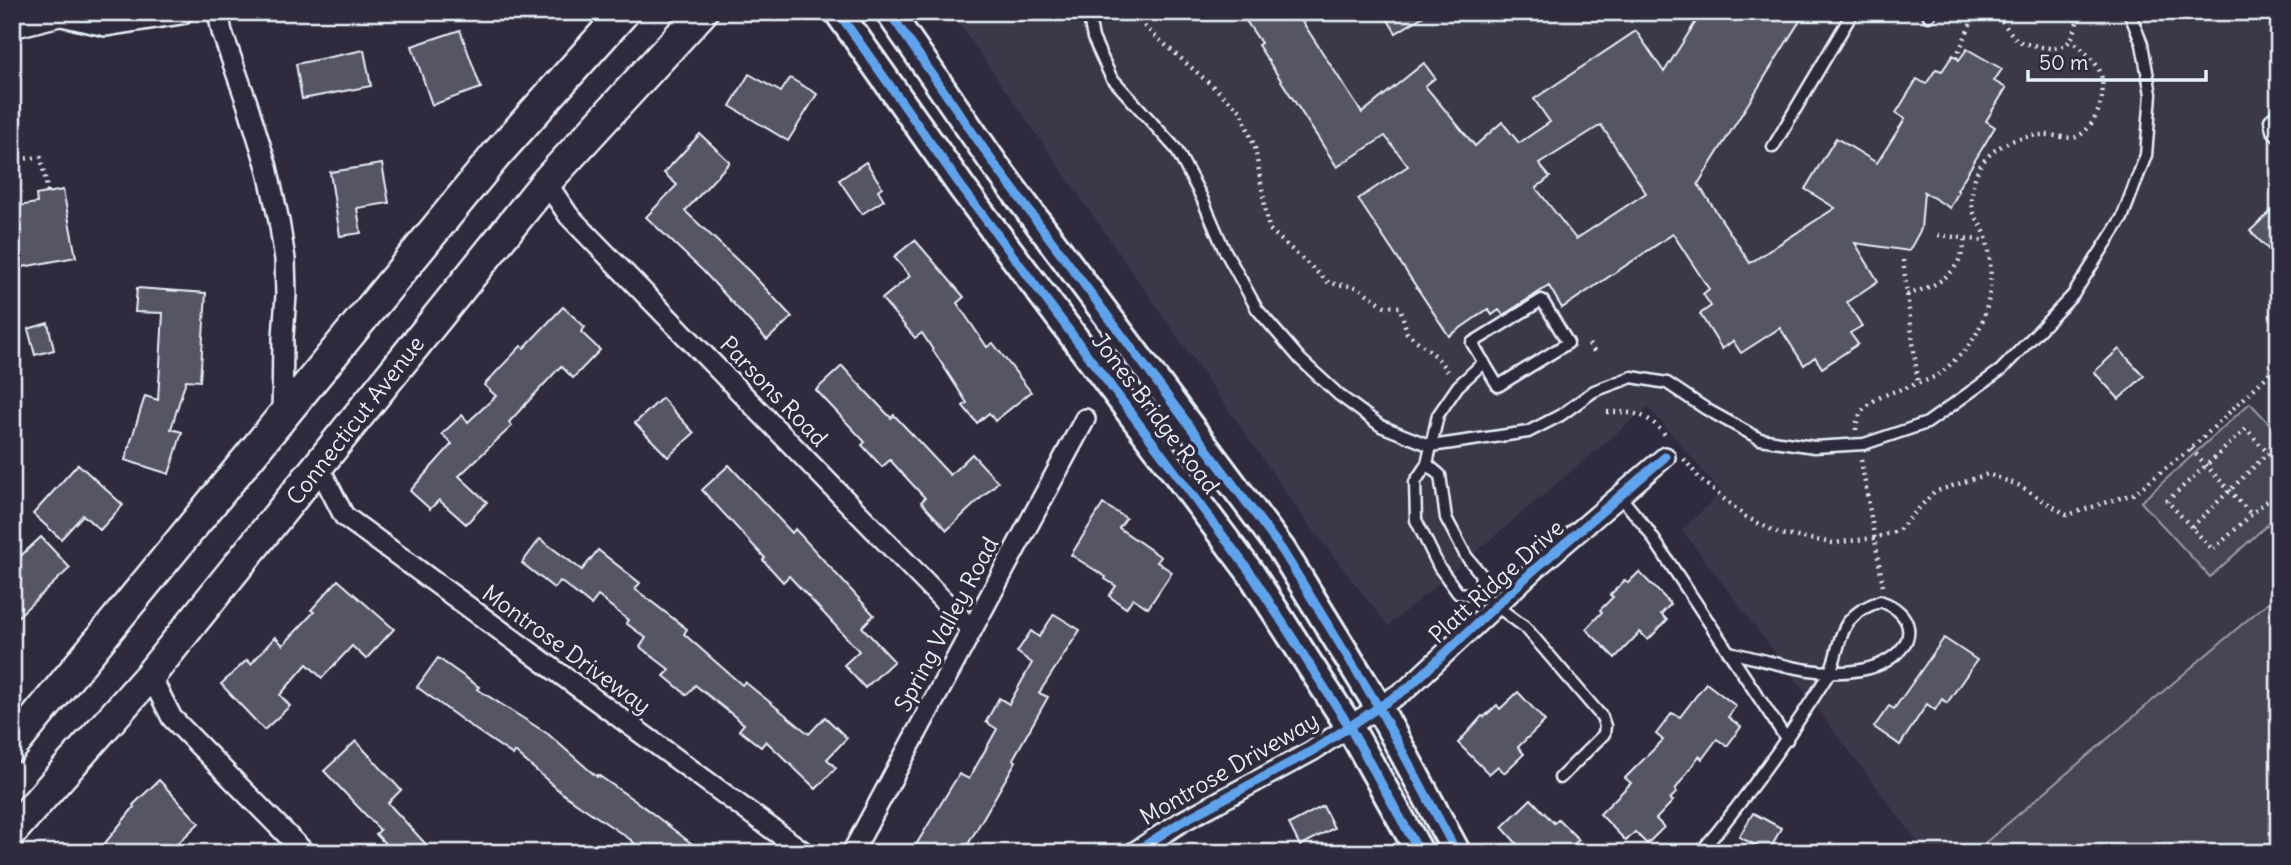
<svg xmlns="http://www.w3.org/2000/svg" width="2291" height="865" font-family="Delius,sans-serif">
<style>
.built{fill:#3b3749}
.green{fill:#464455;stroke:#979aa6;stroke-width:2}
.building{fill:#575565;stroke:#e8f1f8;stroke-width:2;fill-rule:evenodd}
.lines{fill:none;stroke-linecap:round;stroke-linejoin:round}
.service-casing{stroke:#e8f1f8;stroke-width:15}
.minor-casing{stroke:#e8f1f8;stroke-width:24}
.tertiary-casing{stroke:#e8f1f8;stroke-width:28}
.secondary-casing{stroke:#e8f1f8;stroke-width:32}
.primary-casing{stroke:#e8f1f8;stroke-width:35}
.path{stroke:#e8f1f8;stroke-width:4.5;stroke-dasharray:2 5;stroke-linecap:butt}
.service{stroke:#2f2a3d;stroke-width:10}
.minor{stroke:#2f2a3d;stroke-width:19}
.tertiary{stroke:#2f2a3d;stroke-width:23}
.secondary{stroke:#2f2a3d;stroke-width:26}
.primary{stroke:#2f2a3d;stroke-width:30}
.cycleway-casing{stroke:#2f2a3d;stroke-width:13}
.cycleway{stroke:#60a3ed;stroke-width:9}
.labels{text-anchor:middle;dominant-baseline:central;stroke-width:7;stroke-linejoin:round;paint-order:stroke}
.street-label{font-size:23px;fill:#e8f1f8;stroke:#2f2a3d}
</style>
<rect width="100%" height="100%" fill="#2f2a3d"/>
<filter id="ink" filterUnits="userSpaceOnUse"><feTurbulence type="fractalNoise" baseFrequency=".0143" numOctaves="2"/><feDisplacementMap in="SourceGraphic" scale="14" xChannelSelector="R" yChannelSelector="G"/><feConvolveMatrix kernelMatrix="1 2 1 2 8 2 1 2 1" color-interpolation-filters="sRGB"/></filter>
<g filter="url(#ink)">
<path class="built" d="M951,12H2279V593L1973,853H1926L1682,530L1721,492L1648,407L1388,626L1308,524Z"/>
<g class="green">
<path d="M2250,403L2279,434V514L2210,577L2141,502Z"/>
<path d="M2279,593V853H1973Z"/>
</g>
<g class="building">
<path d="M1240,12H1296L1362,113L1424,63L1435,78L1425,86L1475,146L1502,122L1519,143L1550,122L1534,99L1636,31L1664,72L1702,12H1789L1801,19L1698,184L1750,263L1835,208L1805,189L1836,138L1877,163L1905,119L1896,113L1917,79L1926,84L1936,69L1942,71L1953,55L1959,60L1967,49L2002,69L1994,81L2006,88L1986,121L1995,127L1957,190L1959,191L1950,208L1924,192L1921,229L1909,251L1855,243L1878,281L1847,302L1862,326L1850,333L1858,344L1822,368L1815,357L1804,365L1780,328L1741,353L1733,341L1722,349L1700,314L1711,306L1703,294L1709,289L1673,234L1562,308L1549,286L1503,315L1499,310L1492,315L1488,309L1449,336L1358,199L1408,166L1385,136L1337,167L1258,45L1261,43ZM1601,125L1646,193L1576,239L1536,188L1550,177L1539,164Z"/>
<path d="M1383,12H1430L1396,33Z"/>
<path d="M460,30L481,88L432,105L412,46Z"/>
<path d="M364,50L371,86L302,99L296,64Z"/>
<path d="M749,74L781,92L790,78L817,94L788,141L730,106Z"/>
<path d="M700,134L730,162L685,211L750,272L792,317L767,340L703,271L646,217L677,185L664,173Z"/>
<path d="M866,162L882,187L878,190L884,200L862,214L839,180Z"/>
<path d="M382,164L389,203L357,208L361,233L340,236L330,172Z"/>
<path d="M63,190L76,257L12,269V207L37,203L36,195Z"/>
<path d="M2279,203V260L2250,231Z"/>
<path d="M915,240L964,297L957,303L987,347L993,343L1031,392L995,421L989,413L977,423L963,406L967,403L922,333L915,338L882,299L910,276L894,257Z"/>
<path d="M137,288L206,293L200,381L186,380L171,429L182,432L169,474L125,460L145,396L158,400L163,313L135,312Z"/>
<path d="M563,307L585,327L581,332L600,350L573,378L561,366L509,422L512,426L459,476L487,502L466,524L439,500L430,509L410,491L452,444L442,434L462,415L468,422L496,396L484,385L521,346L524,348Z"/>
<path d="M48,323L54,350L35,355L28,329Z"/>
<path d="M2119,349L2144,376L2119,399L2094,372Z"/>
<path d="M842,366L891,418L894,415L950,475L972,454L998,482L947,530L921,502L925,498L890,460L882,467L862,445L865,442L816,390Z"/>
<path d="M662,398L694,433L668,457L635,423Z"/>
<path d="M78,464L123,505L100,530L83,515L61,539L33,514Z"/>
<path d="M729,465L792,533L795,529L874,615L862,627L894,661L865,688L844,665L859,651L789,576L783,582L763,560L765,558L702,490Z"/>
<path d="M1103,504L1126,518L1119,528L1161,557L1157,562L1172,572L1148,608L1133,598L1126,608L1109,596L1116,586L1105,579L1106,577L1071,555Z"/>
<path d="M41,537L70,568L12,622V564Z"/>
<path d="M540,539L582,570L598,550L640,583L635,589L687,629L684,634L742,685L745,682L809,734L825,717L847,738L827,759L836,768L816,789L766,741L761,747L739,730L744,724L695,685L687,695L664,676L670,670L640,647L646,638L626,623L628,620L598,596L591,605L560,581L554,588L522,563Z"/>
<path d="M1639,572L1671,604L1661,614L1667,620L1648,640L1640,632L1615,658L1586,629L1602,612L1600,610L1613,597L1610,595L1625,580L1628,583Z"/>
<path d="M338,580L394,629L366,659L352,646L322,678L307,664L280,695L290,706L264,730L221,684L247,660L251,664L275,637L283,645L314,612L311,610Z"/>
<path d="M1054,614L1080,630L1039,693L1048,697L1013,759L1016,761L963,853H911L959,774L969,779L997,729L986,722L999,698L1009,704L1032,663L1017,652L1031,631L1039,637Z"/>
<path d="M1944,638L1977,660L1947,703L1942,699L1935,710L1927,704L1900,745L1874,727L1889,706L1894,709Z"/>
<path d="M438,658L479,687L477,689L548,734L597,777L598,775L644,807L704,853H645L631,840L563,794L515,752L513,755L473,728L417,687Z"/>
<path d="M1706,683L1736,706L1728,717L1741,727L1727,746L1717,739L1702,759L1699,756L1675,790L1677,792L1670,799L1673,801L1656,819L1664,827L1647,844L1635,832L1626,841L1600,814L1631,783L1625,778L1663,740L1656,734L1672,713L1680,717Z"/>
<path d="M1518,692L1545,721L1518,747L1524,754L1504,773L1498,766L1489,774L1458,743L1482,716L1484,717L1497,705L1500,709Z"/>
<path d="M356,741L401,790L388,803L434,853H394L376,834L380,830L324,771Z"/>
<path d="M159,780L199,823L168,853H97L134,807L133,805Z"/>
<path d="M1531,799L1554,823L1558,819L1579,840L1575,843L1585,853H1525L1502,827Z"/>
<path d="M1323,806L1334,828L1300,846L1289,824Z"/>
<path d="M1753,813L1781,828L1769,852L1739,837Z"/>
</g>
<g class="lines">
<defs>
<g id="service">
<path d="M1088,12L1093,38L1111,77L1176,149L1201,196L1223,247L1257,309L1301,360L1339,395L1381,426L1431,446L1528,432L1561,415L1594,391L1632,377L1667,383L1706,409L1760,439L1814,447L1864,444L1927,423L2001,370L2073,295L2122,218L2146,155L2151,94L2142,44L2129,12"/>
<path d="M1929,16L1931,12"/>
<path d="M2279,112L2270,120L2272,130L2279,138"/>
<path d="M1773,147L1853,12"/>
<path d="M1542,300L1568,343L1498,386L1472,343Z"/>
<path d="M1484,362L1458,386L1438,415L1427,464L1415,482L1416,520L1439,567L1458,593L1483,596L1526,628L1602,717L1605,726L1604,734L1560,778"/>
<path d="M1427,464L1440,475L1446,518L1466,556L1480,573L1483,596"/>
<path d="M1620,496L1647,529L1787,740"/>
<path d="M1700,853C1747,797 1789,737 1828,675C1838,659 1837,636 1849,621C1858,610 1868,606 1880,601C1913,612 1919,641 1888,660C1873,670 1848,673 1830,672C1799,671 1760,659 1729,652"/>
</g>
<g id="minor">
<path d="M218,12L222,32L247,103L267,167L279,221L285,259L286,295L283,337L282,418"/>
<path d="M546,182L569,216L971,629"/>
<path d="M319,467L344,516L805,853"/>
<path d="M150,675L172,718L305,853"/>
<path d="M852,853L1085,419"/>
<path d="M1133,853L1181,822L1312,751L1408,688L1535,569L1665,457"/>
</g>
<g id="tertiary">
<path d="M62,14L106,24L181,12"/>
<path d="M12,26L67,12"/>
</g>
<g id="secondary">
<path d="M838,12L963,189L1250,572L1349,726L1420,853"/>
<path d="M889,12L995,165L1282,550L1378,706L1457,853"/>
</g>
<g id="primary">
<path d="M12,747L496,155L624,12"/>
<path d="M12,831L150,675L546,182L702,12"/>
</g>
</defs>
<use href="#service" class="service-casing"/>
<use href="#minor" class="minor-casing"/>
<use href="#tertiary" class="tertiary-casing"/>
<use href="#secondary" class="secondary-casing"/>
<use href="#primary" class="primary-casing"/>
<g class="path">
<path d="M1141,12L1145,27L1241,111L1255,148L1269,229L1329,283L1357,287L1385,306L1400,307L1407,333L1436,356L1449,374"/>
<path d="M1613,12L1615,17L1633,21"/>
<path d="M1983,12C2007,16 2005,33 2021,42C2025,44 2033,45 2037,46C2069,53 2074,41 2079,12"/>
<path d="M1956,58L1971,23L1983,12"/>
<path d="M12,160L41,157L48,193"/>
<path d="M1938,235L1986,241"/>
<path d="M1903,260L1918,384"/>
<path d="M12,291L18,287L17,268"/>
<path d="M1907,295C1941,284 1959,275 1966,238"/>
<path d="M1589,344L1596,354"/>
<path d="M1607,412C1636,412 1647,413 1666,436"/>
<path d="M1856,430C1857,391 1913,391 1939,374C1946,370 1952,362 1959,356C1991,326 1996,278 1986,237C1984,229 1977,221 1974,213C1969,199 1973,174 1983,162C1998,142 2026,134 2050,135C2057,136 2069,139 2076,137C2097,128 2108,92 2100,72C2096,60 2081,49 2072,40"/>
<path d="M2191,449L2251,514"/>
<path d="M1684,459L1701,480L1746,517L1780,534L1833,543L1874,538L1898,531L1934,492L1988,474L2018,485L2067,515L2133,494L2191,449L2264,379L2279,361"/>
<path d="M1861,460L1883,586"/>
<path d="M2279,465L2246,429L2167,501L2213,550L2279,489"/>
<path d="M2192,527L2268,453"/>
</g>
<use href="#service" class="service"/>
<use href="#minor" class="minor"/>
<use href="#tertiary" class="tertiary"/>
<use href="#secondary" class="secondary"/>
<use href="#primary" class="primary"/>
<defs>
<g id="cycleway">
<path d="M838,12L963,189L1250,572L1349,726L1420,853"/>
<path d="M889,12L995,165L1282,550L1378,706L1457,853"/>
<path d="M1133,853L1181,822L1312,751L1408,688L1535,569L1665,457"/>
</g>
</defs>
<use href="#cycleway" class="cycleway-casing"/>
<use href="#cycleway" class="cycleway"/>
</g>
</g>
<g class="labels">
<g class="street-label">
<text transform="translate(774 391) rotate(46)">Parsons Road</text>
<text transform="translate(1156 413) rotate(53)">Jones Bridge Road</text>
<text transform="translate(355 420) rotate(-52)">Connecticut Avenue</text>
<text transform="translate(1496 581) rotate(-42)">Platt Ridge Drive</text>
<text transform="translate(946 624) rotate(-62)">Spring Valley Road</text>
<text transform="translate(567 649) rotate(36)">Montrose Driveway</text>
<text transform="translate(1229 768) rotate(-30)">Montrose Driveway</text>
</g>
</g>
<rect width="2291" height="865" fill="none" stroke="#2f2a3d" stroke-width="42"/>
<rect x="21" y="21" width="2249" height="823" fill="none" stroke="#e8f1f8" stroke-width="2.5" filter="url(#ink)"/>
<path d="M2028 70v10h178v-10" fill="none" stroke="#e8f1f8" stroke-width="3.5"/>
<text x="2039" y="70" font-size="21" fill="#e8f1f8" stroke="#2f2a3d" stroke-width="5" paint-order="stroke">50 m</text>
</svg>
